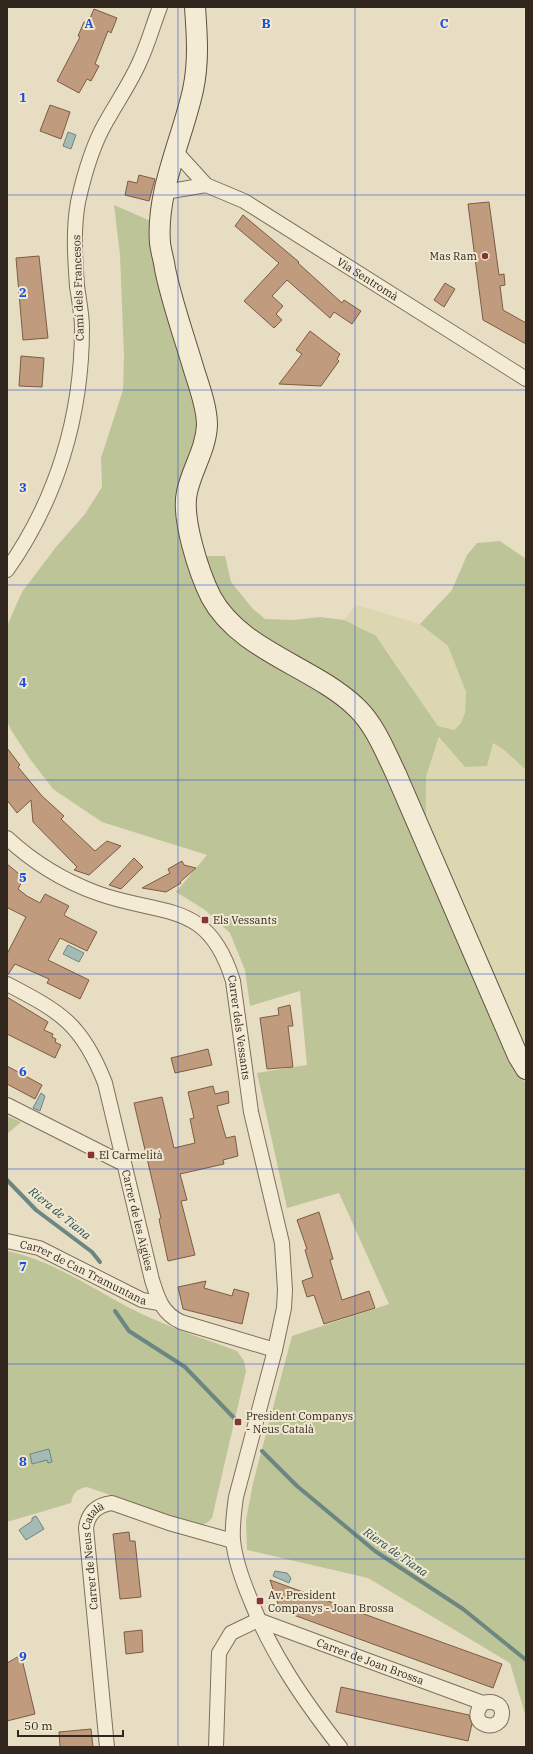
<svg xmlns="http://www.w3.org/2000/svg" width="533" height="1754" font-family="'IBM Plex Serif',serif">
<style>
.farmland{fill:#dcd6b1}
.green{fill:#bdc498}
.water{fill:#a4bbb5;stroke:#6c8781}
.lines{fill:none;stroke-linecap:round;stroke-linejoin:round}
.stream{stroke:#6c8781;stroke-width:4}
.building{fill:#c19b7d;stroke:#7b5c45}
.street-casing{stroke:#7f6f5c;stroke-width:16}
.secondary-casing{stroke:#61513f;stroke-width:22}
.street{stroke:#f3ebd4;stroke-width:14}
.secondary{stroke:#f3ebd4;stroke-width:20}
.grid{fill:none;stroke:#1d4ed8;stroke-width:1;stroke-opacity:0.55}
.poi-dot{fill:#863534;stroke:#f0e8d1;stroke-width:1.5}
.labels{text-anchor:middle;dominant-baseline:central;stroke-width:4;stroke-linejoin:round;paint-order:stroke}
.poi-label{font-size:11px;fill:#31271e;stroke:#f0e8d1;text-anchor:start}
.street-label{font-size:11px;fill:#31271e;stroke:#f0e8d1}
.water-label{font-size:12px;font-style:italic;fill:#2f4f4d;stroke:#f0e8d1}
.grid-label{font-size:13px;text-anchor:middle;font-weight:bold;fill:#1d4ed8;stroke:#f0e8d1;stroke-width:4;stroke-linejoin:round;paint-order:stroke}
</style>
<rect width="100%" height="100%" fill="#e7ddc2"/>
<g class="farmland">
<path d="M356,605L420,624L448,646L466,692L465,713L461,723L454,730L438,726L384,646L344,620Z"/>
<path d="M440,737L493,743L503,749L526,770V1053L426,826V777Z"/>
</g>
<g class="green">
<path d="M114,205L153,222L199,419L193,452L182,489L204,594L348,711L378,751L514,1064L526,1084V1722L525,1714L510,1663L368,1578L247,1550L246,1520L253,1483L292,1336L389,1304L339,1193L287,1208L257,1073L307,1065L300,991L250,1006L245,970L230,933L205,910L176,892L207,855L102,822L53,789L30,759L11,730L7,721V626L22,592L56,547L85,514L102,487L101,458L123,390L124,355L120,255Z"/>
<path d="M500,541L526,559V770L503,749L493,743L487,766L465,767L439,737L426,777V826L390,743L232,612L220,593L204,556H225L231,582L253,609L265,619L293,620L320,617L344,620L376,636L438,726L454,730L461,723L465,713L466,692L448,646L420,624L452,590L467,555L477,543Z"/>
<path d="M7,1116L21,1122L7,1134Z"/>
<path d="M7,1251C56,1261 96,1292 140,1313C171,1328 205,1339 237,1351L244,1361L246,1371L212,1518C207,1524 203,1525 195,1524L87,1487C77,1489 73,1492 71,1503L7,1522Z"/>
</g>
<g class="water">
<path d="M68,132L76,135L71,149L63,146Z"/>
<path d="M68,945L84,953L79,962L63,954Z"/>
<path d="M41,1093L45,1096L40,1111L33,1108Z"/>
<path d="M49,1449L52,1462L48,1463L47,1460L32,1464L30,1454Z"/>
<path d="M36,1516L44,1529L26,1540L19,1530L32,1521V1518Z"/>
<path d="M275,1571L287,1573L291,1578L289,1583L273,1576Z"/>
</g>
<g class="lines">
<g class="stream">
<path d="M7,1180L36,1210L92,1252L100,1262"/>
<path d="M115,1311L129,1331L185,1367L236,1420"/>
<path d="M262,1451L297,1486L375,1551L463,1609L526,1660"/>
</g>
</g>
<g class="building">
<path d="M94,9L117,18L111,33L108,31L95,64L99,66L91,81L87,79L79,93L57,81L80,37L78,36L84,22L88,23Z"/>
<path d="M50,105L70,112L61,139L40,131Z"/>
<path d="M139,175L155,179L149,201L125,195L128,181L137,183Z"/>
<path d="M489,202L499,275L504,274L505,285L500,286L503,310L526,323V344L483,320L468,204Z"/>
<path d="M243,215L299,262L298,263L342,303L344,300L361,311L352,324L334,312L330,318L287,280L272,296L283,306L276,314L282,320L274,328L244,301L279,263L235,226Z"/>
<path d="M39,256L48,338L23,340L16,258Z"/>
<path d="M445,283L455,289L444,307L434,300Z"/>
<path d="M310,331L340,354L337,359L339,361L321,386L279,384L302,354L296,350Z"/>
<path d="M21,356L44,358L42,387L19,386Z"/>
<path d="M7,748L20,765L18,767L42,796L64,816L61,819L95,851L107,841L121,846L89,875L74,870L77,867L33,822L31,800L17,813L7,800Z"/>
<path d="M134,858L143,867L121,889L109,885Z"/>
<path d="M182,861L184,865L196,868L180,882L181,883L166,892L142,888L170,873L168,869Z"/>
<path d="M7,864L24,878L18,889L27,896L40,903L45,894L69,906L64,915L69,918L97,932L87,951L60,938L48,960L89,980L80,999L47,983L49,979L15,964L7,976V954L26,917L8,908L7,910Z"/>
<path d="M7,997L48,1022L44,1030L53,1034L52,1037L56,1039L55,1042L61,1045L55,1058L7,1034Z"/>
<path d="M290,1005L293,1026H288L293,1067L267,1069L260,1018L279,1015L278,1008Z"/>
<path d="M208,1049L212,1065L175,1073L171,1058Z"/>
<path d="M7,1066L42,1085L35,1099L7,1084Z"/>
<path d="M213,1086L215,1094L228,1091L229,1103L217,1106L226,1138L235,1136L238,1156L223,1160L224,1164L180,1174L187,1200L181,1201L195,1255L168,1261L159,1219L161,1218L134,1103L162,1097L174,1148L195,1143L190,1119L194,1118L188,1092Z"/>
<path d="M319,1212L333,1259L330,1260L342,1300L369,1291L375,1308L324,1324L314,1295L307,1297L302,1281L313,1277L305,1250L307,1249L297,1220Z"/>
<path d="M206,1281L204,1288L232,1296L234,1289L249,1293L242,1324L183,1309L178,1287Z"/>
<path d="M129,1532L130,1541H135L141,1597L120,1599L113,1534Z"/>
<path d="M270,1580L502,1664L493,1688L280,1610Z"/>
<path d="M142,1630L143,1652L126,1654L124,1632Z"/>
<path d="M21,1655L35,1714L7,1721V1663Z"/>
<path d="M341,1687L469,1715L472,1724L468,1741L336,1712Z"/>
<path d="M91,1729L93,1747H60L59,1732Z"/>
</g>
<g class="lines">
<defs>
<g id="street">
<path id="s1" d="M176,152L206,185L244,201L526,379"/>
<path d="M165,192L206,185"/>
<path d="M7,570C57,499 82,416 82,328C82,315 79,300 77,286C75,258 73,230 78,202C84,175 92,146 106,122C117,102 131,82 140,61C148,44 153,25 160,7"/>
<path id="s2" d="M7,838C33,862 64,881 97,893C163,917 208,899 233,981L251,1112L282,1243L285,1290L284,1308L275,1350L236,1497C234,1512 232,1525 233,1540C235,1561 243,1582 251,1601C272,1655 305,1702 340,1747"/>
<path id="s3" d="M7,984C61,1012 82,1024 105,1083L152,1280C158,1299 162,1313 181,1322L275,1350"/>
<path d="M7,1105L124,1164"/>
<path id="s4" d="M7,1241L39,1248L142,1300L159,1303"/>
<path id="s5" d="M107,1747L86,1528C88,1513 97,1505 112,1503L169,1523L233,1541"/>
<path id="s6" d="M216,1747L219,1653L231,1633L258,1620L483,1703C491,1701 501,1702 502,1712C503,1735 463,1726 483,1703"/>
</g>
<path id="secondary" d="M195,7C197,35 199,62 193,90C182,140 156,191 160,243C161,252 164,260 165,269C172,303 184,336 194,370C199,386 207,407 207,425C206,449 192,469 187,492C181,518 199,573 211,597C240,651 313,666 356,707C375,725 385,751 396,774L518,1056L526,1069"/>
</defs>
<use href="#street" class="street-casing"/>
<use href="#secondary" class="secondary-casing"/>
<use href="#street" class="street"/>
<use href="#secondary" class="secondary"/>
</g>
<path class="grid" d="M178,7V1747M355,7V1747M7,195H526M7,390H526M7,585H526M7,780H526M7,974H526M7,1169H526M7,1364H526M7,1559H526"/>
<g class="poi-dot">
<circle cx="485" cy="256" r="4"/>
<rect x="201" y="916" width="8" height="8" rx="2"/>
<rect x="87" y="1151" width="8" height="8" rx="2"/>
<rect x="234" y="1418" width="8" height="8" rx="2"/>
<rect x="256" y="1597" width="8" height="8" rx="2"/>
</g>
<g class="labels">
<g class="poi-label">
<text x="477" y="256" text-anchor="end">Mas Ram</text>
<text x="213" y="920">Els Vessants</text>
<text x="99" y="1155">El Carmelità</text>
<text x="246" y="1416">President Companys<tspan x="246" dy="13">- Neus Català</tspan></text>
<text x="268" y="1595">Av. President<tspan x="268" dy="13">Companys - Joan Brossa</tspan></text>
</g>
<g class="street-label">
<text stroke="none"><textPath href="#s1" startOffset="232">Via Sentromà</textPath></text>
<text transform="translate(78 288) rotate(-92)">Camí dels Francesos</text>
<text stroke="none"><textPath href="#s2" startOffset="327">Carrer dels Vessants</textPath></text>
<text stroke="none"><textPath href="#s3" startOffset="285">Carrer de les Aigües</textPath></text>
<text stroke="none"><textPath href="#s4" startOffset="83">Carrer de Can Tramuntana</textPath></text>
<text stroke="none"><textPath href="#s5" startOffset="194">Carrer de Neus Català</textPath></text>
<text stroke="none"><textPath href="#s6" startOffset="267">Carrer de Joan Brossa</textPath></text>
</g>
<g class="water-label">
<text transform="translate(60 1213) rotate(39)">Riera de Tiana</text>
<text transform="translate(396 1552) rotate(35)">Riera de Tiana</text>
</g>
</g>
<g class="grid-label">
<text x="89" y="28">A</text>
<text x="266" y="28">B</text>
<text x="444" y="28">C</text>
<text x="23" y="102">1</text>
<text x="23" y="297">2</text>
<text x="23" y="492">3</text>
<text x="23" y="687">4</text>
<text x="23" y="882">5</text>
<text x="23" y="1076">6</text>
<text x="23" y="1271">7</text>
<text x="23" y="1466">8</text>
<text x="23" y="1661">9</text>
</g>
<rect width="533" height="1754" fill="none" stroke="#31271e" stroke-width="16"/>
<path d="M18 1730v6h105v-6" fill="none" stroke="#31271e" stroke-width="2"/>
<text x="24" y="1730" font-size="12" fill="#31271e" stroke="#f0e8d1" stroke-width="3" paint-order="stroke">50 m</text>
</svg>
